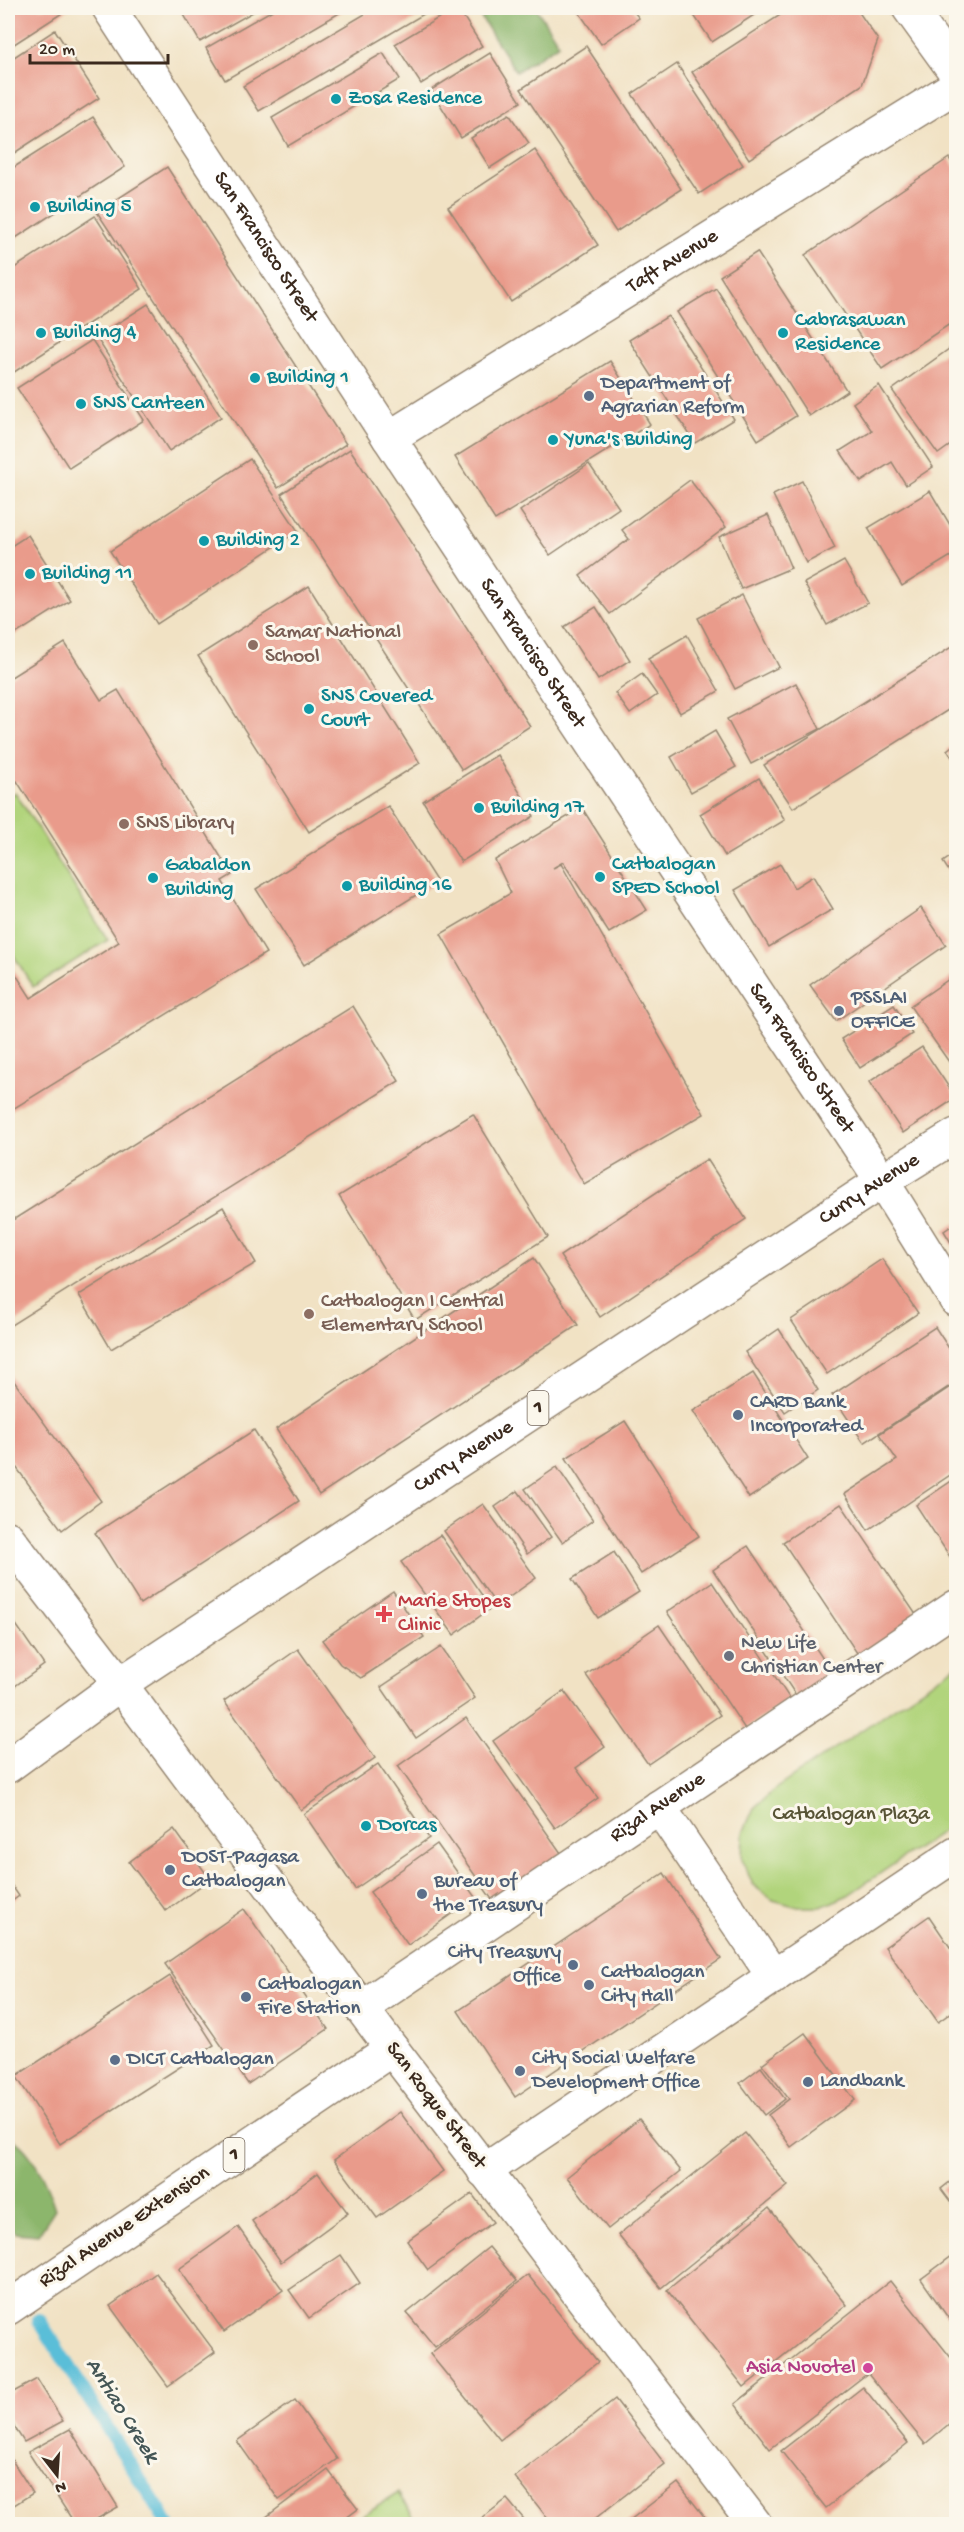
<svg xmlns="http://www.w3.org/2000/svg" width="964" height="2532" font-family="'Gochi Hand',sans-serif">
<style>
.green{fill:#b1d47c;stroke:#767f4d;stroke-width:1.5}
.forest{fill:#8cb66c;stroke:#647045;stroke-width:1.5}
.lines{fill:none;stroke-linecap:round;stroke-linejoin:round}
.stream{stroke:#5abed8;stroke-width:14}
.building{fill:#e99b8b}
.minor-casing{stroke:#968671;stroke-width:36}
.major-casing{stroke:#968671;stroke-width:36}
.minor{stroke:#fff;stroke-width:33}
.major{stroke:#fff;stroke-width:33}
.culture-dot{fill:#0f9aa8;stroke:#fbf7ec;stroke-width:2}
.service-dot{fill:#5c6f8a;stroke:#fbf7ec;stroke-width:2}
.education-dot{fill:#8d6e63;stroke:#fbf7ec;stroke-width:2}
.health-dot{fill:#e0444e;stroke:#fbf7ec;stroke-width:2}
.worship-dot{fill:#6b7280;stroke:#fbf7ec;stroke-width:2}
.hotel-dot{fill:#d1479c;stroke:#fbf7ec;stroke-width:2}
.labels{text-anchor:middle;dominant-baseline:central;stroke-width:6;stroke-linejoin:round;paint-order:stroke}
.shield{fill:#fbf7ec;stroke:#75685c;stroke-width:1.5}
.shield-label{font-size:20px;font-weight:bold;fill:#3b2a1e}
.culture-label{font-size:21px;fill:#0d838f;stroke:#fbf7ec;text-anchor:start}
.street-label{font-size:21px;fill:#3b2a1e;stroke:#fbf7ec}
.service-label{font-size:21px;fill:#4e5e75;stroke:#fbf7ec;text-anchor:start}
.education-label{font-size:21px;fill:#785e54;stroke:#fbf7ec;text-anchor:start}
.health-label{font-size:21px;fill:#be3a42;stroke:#fbf7ec;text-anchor:start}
.worship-label{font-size:21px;fill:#5b616d;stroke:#fbf7ec;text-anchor:start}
.park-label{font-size:21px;fill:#585436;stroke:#fbf7ec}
.hotel-label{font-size:21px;fill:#b23c85;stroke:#fbf7ec;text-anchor:end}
.water-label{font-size:22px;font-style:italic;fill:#445656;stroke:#fbf7ec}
</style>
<rect width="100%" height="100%" fill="#fbf7ec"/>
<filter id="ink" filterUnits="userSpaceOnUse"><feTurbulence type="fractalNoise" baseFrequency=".0167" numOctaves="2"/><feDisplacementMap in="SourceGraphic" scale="12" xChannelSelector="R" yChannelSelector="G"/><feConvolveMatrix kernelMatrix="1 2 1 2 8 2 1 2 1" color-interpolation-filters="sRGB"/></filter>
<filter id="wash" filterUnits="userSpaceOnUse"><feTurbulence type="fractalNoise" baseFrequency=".008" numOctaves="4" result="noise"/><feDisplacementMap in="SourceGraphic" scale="24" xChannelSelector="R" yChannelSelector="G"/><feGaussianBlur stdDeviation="1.35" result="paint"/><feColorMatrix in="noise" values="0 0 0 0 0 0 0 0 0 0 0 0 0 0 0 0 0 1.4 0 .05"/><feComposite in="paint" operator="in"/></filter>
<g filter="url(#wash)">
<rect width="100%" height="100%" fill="#f1e2c4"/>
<g class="green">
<path d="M15,792L108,940L33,987L8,946V796Z"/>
<path d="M956,1666V1822L848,1895L821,1907H798L773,1900L753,1885L742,1859L743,1833L754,1808L775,1789Z"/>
<path d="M398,2493L418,2524H350Z"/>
</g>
<g class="forest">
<path d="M475,8H536L559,44L516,72Z"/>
<path d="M8,2137C31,2146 48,2186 55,2209L38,2235L16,2233L8,2225Z"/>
</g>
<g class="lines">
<path class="stream" d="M39,2320L168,2524"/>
</g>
<g id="blocks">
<g class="building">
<path d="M8,8H70L8,48Z"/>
<path d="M180,8H260L200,42Z"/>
<path d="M276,8H348L225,80L206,48Z"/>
<path d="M375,8H434L259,111L243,86Z"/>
<path d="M455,8H458L482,46L421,84L395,44Z"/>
<path d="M576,8H631L639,18L601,44Z"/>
<path d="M689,8H765L712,42Z"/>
<path d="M791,8H856L878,40L862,85L749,159L692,72Z"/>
<path d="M55,30L99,98L8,157V61Z"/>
<path d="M586,46L681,189L616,232L521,89Z"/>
<path d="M383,53L400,79L288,146L272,118Z"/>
<path d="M490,53L521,102L461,138L431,90Z"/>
<path d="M677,64L743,165L699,194L632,94Z"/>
<path d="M509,114L529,143L490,168L471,138Z"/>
<path d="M93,117L125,167L8,243V171Z"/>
<path d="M535,150L598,245L511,302L448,207Z"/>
<path d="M949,158L956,169V320L882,369L805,255Z"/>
<path d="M167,167L346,444L278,488L97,212Z"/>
<path d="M95,216L142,289L8,376V272Z"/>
<path d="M757,252L847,391L809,416L720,276Z"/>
<path d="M716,288L796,416L758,440L677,312Z"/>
<path d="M148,304L221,417L169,451L96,337Z"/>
<path d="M668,316L734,419L695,443L629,340Z"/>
<path d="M92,340L144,420L69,468L17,388Z"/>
<path d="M956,344V441L938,454L892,390Z"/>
<path d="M610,361L650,424L495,520L455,457Z"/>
<path d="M879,385L933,467L906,485L892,462L861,482L840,451L872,431L853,403Z"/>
<path d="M350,449L530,726L462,770L281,494Z"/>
<path d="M250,459L298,531L157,624L110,551Z"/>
<path d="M589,464L619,508L550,555L520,511Z"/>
<path d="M690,480L726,527L610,614L580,576L629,539L622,530Z"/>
<path d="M802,481L835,548L806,563L773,495Z"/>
<path d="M930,491L956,535V553L902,586L868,528Z"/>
<path d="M768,515L791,568L741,589L719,537Z"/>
<path d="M28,535L70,600L8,639V548Z"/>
<path d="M844,561L868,603L827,625L804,583Z"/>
<path d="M309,586L420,763L309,832L198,656Z"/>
<path d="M742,595L779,667L735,689L698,618Z"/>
<path d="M596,607L630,660L598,680L564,627Z"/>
<path d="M687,635L719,691L680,713L648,658Z"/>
<path d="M65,643L101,700L118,690L232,875L222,881L266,953L8,1112V962L31,998L119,942L17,781L8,787V679Z"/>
<path d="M953,646L956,651V705L793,808L764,765Z"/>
<path d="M642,674L657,695L630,714L615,693Z"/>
<path d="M796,683L820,729L751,764L727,719Z"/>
<path d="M715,731L736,767L691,792L671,757Z"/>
<path d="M956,743V763L947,750Z"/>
<path d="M497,755L534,816L461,862L423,801Z"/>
<path d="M759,778L785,820L725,856L700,814Z"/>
<path d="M388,806L437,882L304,965L256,889Z"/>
<path d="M582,808L647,910L609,933L563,862L553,868L561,864L704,1114L584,1184L441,934L511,893L495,860Z"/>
<path d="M956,853V882L943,862Z"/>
<path d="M780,864L794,888L813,876L833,909L769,947L735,890Z"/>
<path d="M921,908L946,945L836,1021L810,985Z"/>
<path d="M955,975L956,976V1072L910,1006Z"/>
<path d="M894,1005L912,1034L860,1068L841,1039Z"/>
<path d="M353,1006L399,1081L8,1327V1223Z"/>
<path d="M922,1047L956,1098L903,1133L869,1082Z"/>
<path d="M473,1114L548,1237L415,1320L339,1196Z"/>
<path d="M707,1159L746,1219L600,1317L560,1256Z"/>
<path d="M223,1207L256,1263L111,1349L79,1295Z"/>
<path d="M956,1223V1251L944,1231Z"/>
<path d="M534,1258L578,1325L319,1495L276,1429Z"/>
<path d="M882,1259L918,1313L827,1374L791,1320Z"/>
<path d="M935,1327L956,1359V1382L864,1443L832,1395Z"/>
<path d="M779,1329L818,1390L785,1412L745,1352Z"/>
<path d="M8,1373L101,1501L62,1530L8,1456Z"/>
<path d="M753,1373L808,1459L749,1498L693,1411Z"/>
<path d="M956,1383V1471L868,1530L845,1494L897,1460L879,1434Z"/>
<path d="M625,1421L699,1536L641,1574L566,1458Z"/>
<path d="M254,1430L299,1501L140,1604L95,1533Z"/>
<path d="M557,1467L593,1520L562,1542L525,1489Z"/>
<path d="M956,1478V1566L916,1505Z"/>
<path d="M518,1491L551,1537L527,1554L495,1507Z"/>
<path d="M483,1504L536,1578L497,1606L444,1531Z"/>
<path d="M841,1504L921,1622L863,1662L783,1542Z"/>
<path d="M440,1535L491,1608L454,1635L401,1562Z"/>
<path d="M748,1546L839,1683L803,1706L713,1570Z"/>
<path d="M614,1552L639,1592L598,1618L572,1579Z"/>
<path d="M712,1582L790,1699L745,1729L667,1612Z"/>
<path d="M393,1591L424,1637L361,1678L340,1664L322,1640Z"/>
<path d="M8,1613L44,1665L8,1691Z"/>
<path d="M659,1625L720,1715L648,1764L586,1675Z"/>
<path d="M441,1647L475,1698L416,1738L381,1687Z"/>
<path d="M298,1649L375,1758L301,1810L224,1701Z"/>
<path d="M564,1691L605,1747L576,1768L598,1798L555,1828L493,1741Z"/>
<path d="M466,1718L566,1860L498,1908L398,1766Z"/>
<path d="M378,1764L429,1838L355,1889L304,1814Z"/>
<path d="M174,1829L210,1879L166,1911L129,1862Z"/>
<path d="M437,1844L475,1897L408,1945L370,1892Z"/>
<path d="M664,1873L721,1959L515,2097L458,2011Z"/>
<path d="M8,1880L19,1896L8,1904Z"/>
<path d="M244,1909L328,2029L248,2084L165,1964Z"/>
<path d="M929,1916L956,1956V2009L938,2022L885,1947Z"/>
<path d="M170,1976L214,2045L60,2144L16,2076Z"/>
<path d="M805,2033L855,2100L791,2147L768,2115L789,2099L762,2064Z"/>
<path d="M761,2067L785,2099L764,2115L740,2083Z"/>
<path d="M400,2112L443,2171L377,2218L334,2160Z"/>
<path d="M639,2119L681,2171L608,2229L567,2177Z"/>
<path d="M745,2133L788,2186L661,2288L618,2235Z"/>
<path d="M318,2173L348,2213L281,2262L252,2221Z"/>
<path d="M956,2177V2209L941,2189Z"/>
<path d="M472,2194L493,2222L428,2270L407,2241Z"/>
<path d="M769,2208L847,2305L744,2387L667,2290Z"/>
<path d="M238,2227L283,2290L224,2332L179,2269Z"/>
<path d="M489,2247L517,2281L435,2347L407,2313Z"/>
<path d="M956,2253V2329L921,2279Z"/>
<path d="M341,2255L360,2283L309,2318L289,2290Z"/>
<path d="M156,2273L215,2352L168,2386L110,2306Z"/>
<path d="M528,2275L598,2362L500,2440L430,2354Z"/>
<path d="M890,2281L956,2364V2418L925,2444L868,2373L770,2449L735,2404Z"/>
<path d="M37,2379L63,2421L24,2442L8,2417V2395Z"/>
<path d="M863,2387L908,2443L826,2508L781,2451Z"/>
<path d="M615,2399L665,2464L588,2524H552L515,2477Z"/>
<path d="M295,2400L337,2459L279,2500L237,2441Z"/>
<path d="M70,2429L118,2507L88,2524H75L28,2452Z"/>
<path d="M8,2454L33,2493L8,2509Z"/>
<path d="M328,2470L358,2509L338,2524H257Z"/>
<path d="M678,2483L710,2524H625Z"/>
<path d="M507,2499L528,2524H474Z"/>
</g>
</g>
</g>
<g filter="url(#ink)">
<use href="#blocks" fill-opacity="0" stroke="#968671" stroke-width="1.5"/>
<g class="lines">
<defs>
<g id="minor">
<path id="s1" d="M109,8L389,438L882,1181L956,1300"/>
<path d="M909,8L956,73"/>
<path id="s2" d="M389,438L956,86"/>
<path d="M8,1766L120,1684"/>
<path d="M659,1807L774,1977"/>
<path id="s3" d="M361,2008L956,1607"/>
<path d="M392,2049L755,2524"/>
<path d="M484,2171L956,1854"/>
</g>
<g id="major">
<path d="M8,1538L120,1684L392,2049L8,2308"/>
<path id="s4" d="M120,1684L882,1181L956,1135"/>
</g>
</defs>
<use href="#minor" class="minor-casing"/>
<use href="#major" class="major-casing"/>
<use href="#minor" class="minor"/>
<use href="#major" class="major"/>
</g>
</g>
<g class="culture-dot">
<circle cx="336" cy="99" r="6"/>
<circle cx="35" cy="207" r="6"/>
<circle cx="41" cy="333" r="6"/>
<circle cx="783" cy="333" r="6"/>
<circle cx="255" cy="378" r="6"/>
<circle cx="81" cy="404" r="6"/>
<circle cx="553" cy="440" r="6"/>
<circle cx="204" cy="541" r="6"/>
<circle cx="30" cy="574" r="6"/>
<circle cx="309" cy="709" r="6"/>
<circle cx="479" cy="808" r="6"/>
<circle cx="600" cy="877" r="6"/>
<circle cx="153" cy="878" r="6"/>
<circle cx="347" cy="886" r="6"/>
<circle cx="366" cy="1826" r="6"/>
</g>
<g class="service-dot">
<circle cx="589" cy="396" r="6"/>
<circle cx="839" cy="1011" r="6"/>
<circle cx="738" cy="1415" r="6"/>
<circle cx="170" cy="1870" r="6"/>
<circle cx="422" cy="1894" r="6"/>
<circle cx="573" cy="1965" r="6"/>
<circle cx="589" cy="1985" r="6"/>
<circle cx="246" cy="1997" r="6"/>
<circle cx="115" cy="2060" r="6"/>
<circle cx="520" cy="2071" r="6"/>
<circle cx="808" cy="2082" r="6"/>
</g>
<g class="education-dot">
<circle cx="253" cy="645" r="6"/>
<circle cx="124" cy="824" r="6"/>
<circle cx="309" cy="1314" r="6"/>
</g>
<path class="health-dot" d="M381 1605h6v6h6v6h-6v6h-6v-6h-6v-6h6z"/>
<circle class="worship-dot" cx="729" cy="1656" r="6"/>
<circle class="hotel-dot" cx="868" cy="2368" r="6"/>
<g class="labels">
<g class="shield">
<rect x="527.5" y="1391" width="21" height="34" rx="4.5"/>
<rect x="223.5" y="2138" width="21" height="34" rx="4.5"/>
</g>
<g class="shield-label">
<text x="538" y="1408">1</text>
<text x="234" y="2155">1</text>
</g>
<g class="culture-label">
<text x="348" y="99">Zosa Residence</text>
<text x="47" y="207">Building 5</text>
<text x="795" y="321">Cabrasawan<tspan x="795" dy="24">Residence</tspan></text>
<text x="53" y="333">Building 4</text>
<text x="267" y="378">Building 1</text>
<text x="93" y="404">SNS Canteen</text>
<text x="565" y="440">Yuna's Building</text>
<text x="216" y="541">Building 2</text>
<text x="42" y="574">Building 11</text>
<text x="321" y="697">SNS Covered<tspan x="321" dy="24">Court</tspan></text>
<text x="491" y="808">Building 17</text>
<text x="612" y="865">Catbalogan<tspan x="612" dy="24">SPED School</tspan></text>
<text x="165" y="866">Gabaldon<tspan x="165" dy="24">Building</tspan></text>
<text x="359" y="886">Building 16</text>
<text x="378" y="1826">Dorcas</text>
</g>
<g class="street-label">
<text stroke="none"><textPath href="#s1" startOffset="286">San Francisco Street</textPath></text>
<text stroke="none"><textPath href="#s2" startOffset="334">Taft Avenue</textPath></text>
<text stroke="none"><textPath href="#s1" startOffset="772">San Francisco Street</textPath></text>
<text stroke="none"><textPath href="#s1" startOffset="1258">San Francisco Street</textPath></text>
<text stroke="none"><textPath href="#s4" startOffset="898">Curry Avenue</textPath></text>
<text stroke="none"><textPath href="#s4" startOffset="412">Curry Avenue</textPath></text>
<text stroke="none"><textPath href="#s3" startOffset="358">Rizal Avenue</textPath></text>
<text transform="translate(435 2106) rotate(53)">San Roque Street</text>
<text transform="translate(125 2228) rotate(-34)">Rizal Avenue Extension</text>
</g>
<g class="service-label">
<text x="601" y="384">Department of<tspan x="601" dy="24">Agrarian Reform</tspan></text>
<text x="851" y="999">PSSLAI<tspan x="851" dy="24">OFFICE</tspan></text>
<text x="750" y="1403">CARD Bank<tspan x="750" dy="24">Incorporated</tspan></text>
<text x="182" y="1858">DOST-Pagasa<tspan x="182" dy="24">Catbalogan</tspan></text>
<text x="434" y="1882">Bureau of<tspan x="434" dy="24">the Treasury</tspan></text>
<text x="561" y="1953" text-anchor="end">City Treasury<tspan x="561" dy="24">Office</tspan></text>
<text x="601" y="1973">Catbalogan<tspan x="601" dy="24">City Hall</tspan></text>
<text x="258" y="1985">Catbalogan<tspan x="258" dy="24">Fire Station</tspan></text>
<text x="532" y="2059">City Social Welfare<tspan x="532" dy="24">Development Office</tspan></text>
<text x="127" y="2060">DICT Catbalogan</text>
<text x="820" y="2082">Landbank</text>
</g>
<g class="education-label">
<text x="265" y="633">Samar National<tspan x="265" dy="24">School</tspan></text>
<text x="136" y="824">SNS Library</text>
<text x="321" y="1302">Catbalogan I Central<tspan x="321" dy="24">Elementary School</tspan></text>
</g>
<g class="health-label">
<text x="398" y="1602">Marie Stopes<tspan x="398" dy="24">Clinic</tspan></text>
</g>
<g class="worship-label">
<text x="741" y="1644">New Life<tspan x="741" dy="24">Christian Center</tspan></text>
</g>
<g class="park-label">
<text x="851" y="1815">Catbalogan Plaza</text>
</g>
<g class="hotel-label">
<text x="856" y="2368">Asia Novotel</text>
</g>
<g class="water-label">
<text transform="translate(121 2411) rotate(58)">Antiao Creek</text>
</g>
</g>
<rect width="964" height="2532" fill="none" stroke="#fbf7ec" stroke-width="30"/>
<g transform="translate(57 2475) rotate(163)" stroke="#fbf7ec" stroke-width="4.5" paint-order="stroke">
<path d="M0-4.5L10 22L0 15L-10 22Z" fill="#3b2a1e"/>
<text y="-9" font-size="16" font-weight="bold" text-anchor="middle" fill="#3b2a1e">N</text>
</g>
<path d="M30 54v9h138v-9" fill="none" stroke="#3b2a1e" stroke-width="3"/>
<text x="39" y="54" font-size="18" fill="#3b2a1e" stroke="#fbf7ec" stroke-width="4.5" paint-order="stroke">20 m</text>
</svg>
